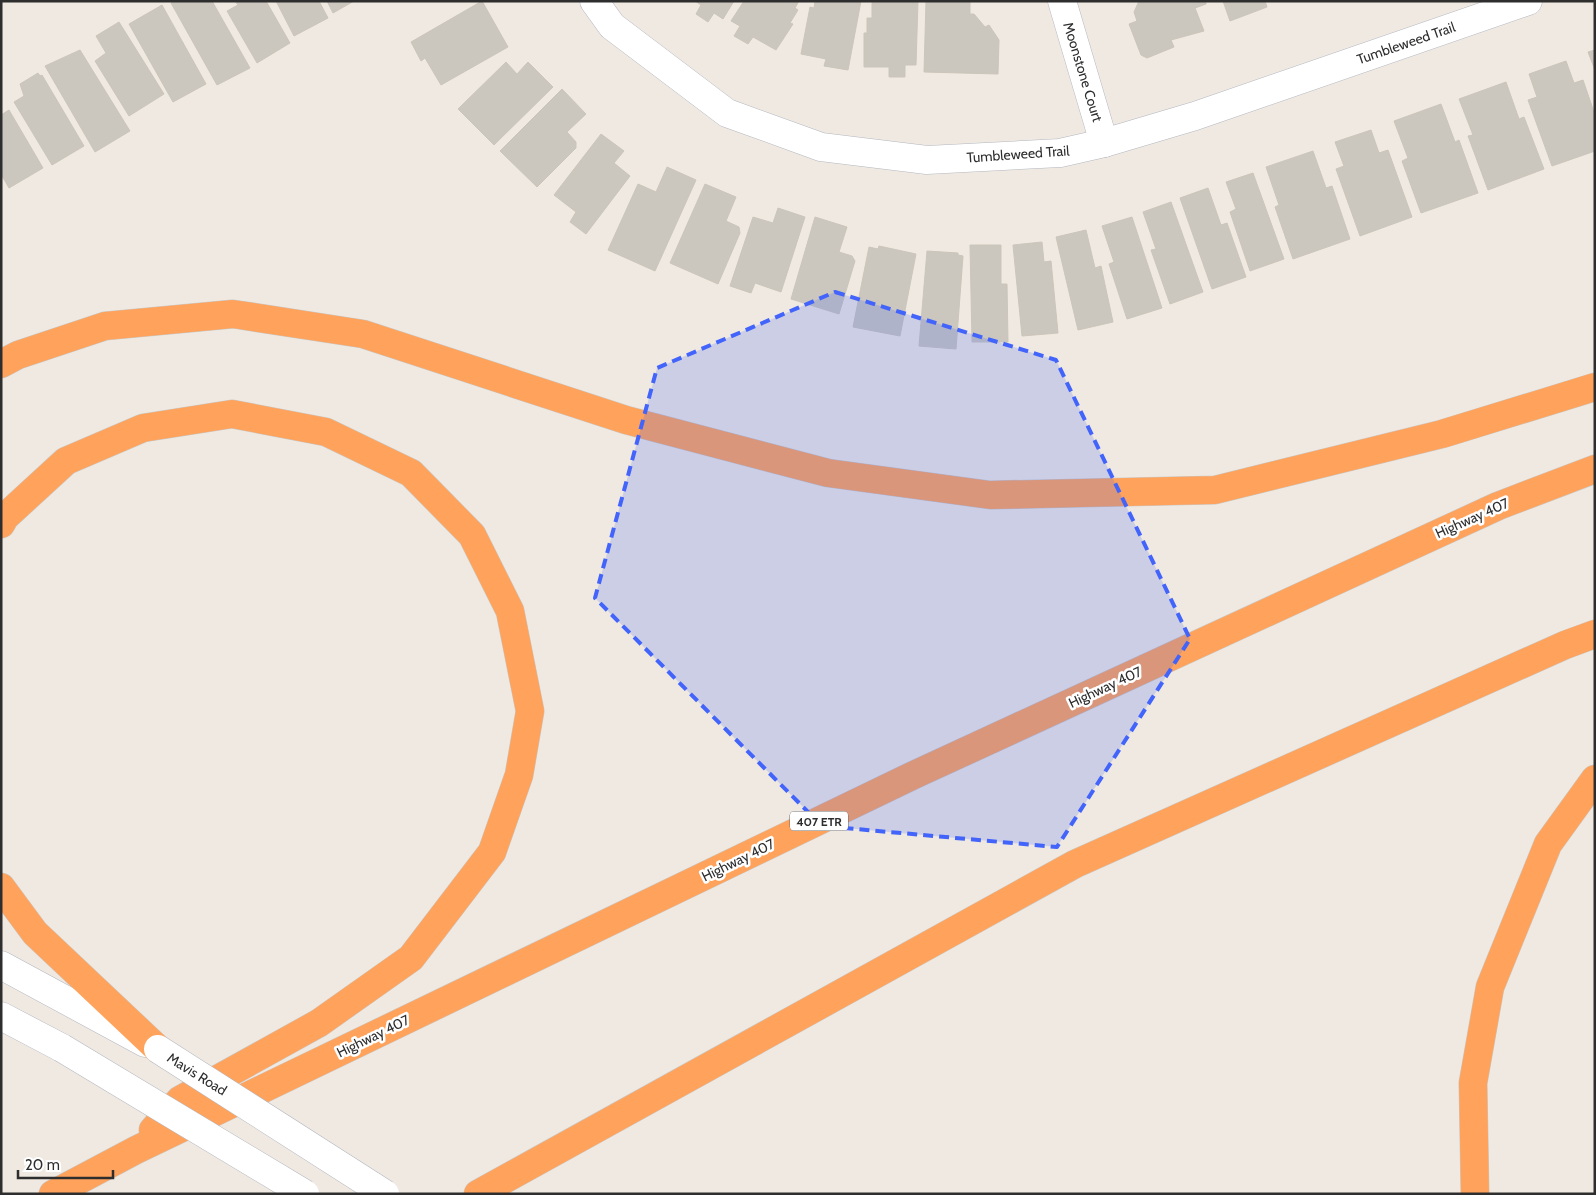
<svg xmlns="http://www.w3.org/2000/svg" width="1596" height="1195" font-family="Cabin,sans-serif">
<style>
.building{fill:#cbc7bf;stroke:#cbc5ba}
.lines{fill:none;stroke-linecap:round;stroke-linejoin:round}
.street-casing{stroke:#b4b7c1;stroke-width:29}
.secondary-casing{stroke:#b4b7c1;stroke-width:29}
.highway-casing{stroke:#c9c9c9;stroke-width:29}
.street{stroke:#fff;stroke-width:28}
.secondary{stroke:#fff;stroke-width:28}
.highway{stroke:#ffa35c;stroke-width:28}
.secondary-bridge-casing{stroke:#b4b7c1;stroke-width:29;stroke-linecap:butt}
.secondary-bridge{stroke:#fff;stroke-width:28}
.marked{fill:#4264fb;fill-opacity:0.2;stroke:#4264fb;stroke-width:4;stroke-dasharray:10 6;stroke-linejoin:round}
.labels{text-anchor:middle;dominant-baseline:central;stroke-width:5;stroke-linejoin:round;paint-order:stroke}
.shield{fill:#fff;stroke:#6d6d6d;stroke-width:1}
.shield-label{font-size:12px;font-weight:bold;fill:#2e2e2e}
.street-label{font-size:14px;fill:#2e2e2e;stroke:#fff}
</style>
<rect width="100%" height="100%" fill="#efe9e1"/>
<g class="building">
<path d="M175,1H212L250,68L217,85L171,3Z"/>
<path d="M235,1H266L290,43L257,63L227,11L238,5Z"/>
<path d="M276,1H319L328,18L294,36Z"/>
<path d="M327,1H354L333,13Z"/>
<path d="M482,1L508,47L441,85L425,58L421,61L411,42Z"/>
<path d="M695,1H734L723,19L714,13L708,22L696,14L701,5Z"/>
<path d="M744,1H799L795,8L798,10L790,23L793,24L776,50L753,37L748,44L734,36L740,26L731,21Z"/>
<path d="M815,1H861L848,70L824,66L826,59L801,54L810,7L814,8Z"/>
<path d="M872,1H918L916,65H905V77H889V67H864V33H867V18H872Z"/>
<path d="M926,1H970V14H974L985,27L989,25L999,40L998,74L924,72Z"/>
<path d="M1139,1H1206V4L1195,8L1204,31L1171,40L1174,47L1147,58L1141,55L1129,24L1137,21L1134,12Z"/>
<path d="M1223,1H1265L1267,7L1230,21Z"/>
<path d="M162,5L206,84L173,102L129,24Z"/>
<path d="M119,22L164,94L129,116L95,61L106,53L96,36Z"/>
<path d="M80,50L130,131L95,152L45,66Z"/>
<path d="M1595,50V70L1588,52Z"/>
<path d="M1566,61L1574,83L1583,80L1595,115V151L1552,166L1528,100L1537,97L1529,74Z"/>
<path d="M506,62L517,74L528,62L553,87L494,145L458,109Z"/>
<path d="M38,73L40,76L42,75L84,146L52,165L14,102L24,96L20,84Z"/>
<path d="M1506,82L1519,119L1524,117L1544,169L1488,190L1468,136L1473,135L1459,99Z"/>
<path d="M562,89L586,114L567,132L576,142V148L537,187L500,151Z"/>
<path d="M1441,104L1455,142L1459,140L1478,193L1421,213L1402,161L1408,158L1394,121Z"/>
<path d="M9,110L43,168L9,188L1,174V115Z"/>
<path d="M1371,130L1379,153L1388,150L1412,217L1360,236L1336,169L1344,166L1335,142Z"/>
<path d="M601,134L624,151L614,163L630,176L586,234L570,222L576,212L554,195Z"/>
<path d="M1313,151L1326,188L1332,186L1350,239L1293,259L1275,207L1279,205L1266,167Z"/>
<path d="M667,167L696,180L655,271L608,250L638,184L656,192Z"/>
<path d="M1253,173L1284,259L1250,271L1230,212L1236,209L1226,182Z"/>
<path d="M705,184L736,197L726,221L739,227L740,233L718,284L670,263Z"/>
<path d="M1208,188L1221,225L1227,223L1246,277L1212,289L1180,198Z"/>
<path d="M1171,202L1203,292L1170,304L1151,250L1156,249L1143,212Z"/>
<path d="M778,208L805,217L781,292L755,283L751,293L730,286L753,217L773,223Z"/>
<path d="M815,217L847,227L839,252L852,256L855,261L839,314L791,299Z"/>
<path d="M1132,217L1162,308L1127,319L1109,264L1114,262L1102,226Z"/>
<path d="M1086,230L1095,268L1101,266L1113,322L1078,330L1056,237Z"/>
<path d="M1042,242L1044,262L1051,261L1058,333L1022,336L1013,245Z"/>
<path d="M970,245H1001V284H1007L1008,342H972Z"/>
<path d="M879,246L916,254L900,336L853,327L869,247L878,249Z"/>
<path d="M927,251L958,253V255L963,256L956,349L919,346Z"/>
</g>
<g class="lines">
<defs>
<g id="street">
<path d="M594,1L612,26L727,113L821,147L927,160L1060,153L1104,143L1195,116L1528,1"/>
<path d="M1062,1L1104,143"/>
</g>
<g id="secondary">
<path d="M1,965L145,1043"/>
<path d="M1,1016L62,1048"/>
</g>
<g id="highway">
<path d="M1,364L18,355L105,326L233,314L363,334L626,420L828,473L990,495L1215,490L1442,434L1595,387"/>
<path d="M1,524L5,517L66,461L143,428L232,414L326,432L411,473L472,535L510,611L530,711L519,775L492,852L411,958L319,1023L180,1100L153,1130"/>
<path d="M1,887L35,933L158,1049"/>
<path d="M53,1194L136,1150L916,774L1498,506L1595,469"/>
<path d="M478,1194L1075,864L1565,645L1595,634"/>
<path d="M1475,1194L1473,1083L1490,987L1548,844L1595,779"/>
</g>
</defs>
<use href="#street" class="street-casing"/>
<use href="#secondary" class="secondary-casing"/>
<use href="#highway" class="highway-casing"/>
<use href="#street" class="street"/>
<use href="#secondary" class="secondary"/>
<use href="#highway" class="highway"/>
<defs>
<g id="secondary-bridge">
<path d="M62,1048L305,1194"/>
<path d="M158,1049L385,1194"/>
</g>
</defs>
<use href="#secondary-bridge" class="secondary-bridge-casing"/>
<use href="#secondary-bridge" class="secondary-bridge"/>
</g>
<path class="marked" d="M835,292L1056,360L1190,639L1057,847L822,826L595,598L657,368Z"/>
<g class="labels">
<rect class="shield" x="790" y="811.5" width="58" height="19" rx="4"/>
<g class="shield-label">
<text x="819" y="821">407 ETR</text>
</g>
<g class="street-label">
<text transform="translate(1406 43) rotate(-19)">Tumbleweed Trail</text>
<text transform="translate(1083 72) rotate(73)">Moonstone Court</text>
<text transform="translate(1018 154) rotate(-4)">Tumbleweed Trail</text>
<text transform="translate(1472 518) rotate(-24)">Highway 407</text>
<text transform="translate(1105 687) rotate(-25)">Highway 407</text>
<text transform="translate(738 860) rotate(-26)">Highway 407</text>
<text transform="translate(373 1036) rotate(-26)">Highway 407</text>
<text transform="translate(197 1074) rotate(32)">Mavis Road</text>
</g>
</g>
<rect width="1596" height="1195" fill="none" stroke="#2e2e2e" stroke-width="5"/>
<path d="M18 1170v8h95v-8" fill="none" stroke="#2e2e2e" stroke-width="2.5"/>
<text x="25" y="1170" font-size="15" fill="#2e2e2e" stroke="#ffffff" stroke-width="4" paint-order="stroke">20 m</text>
</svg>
